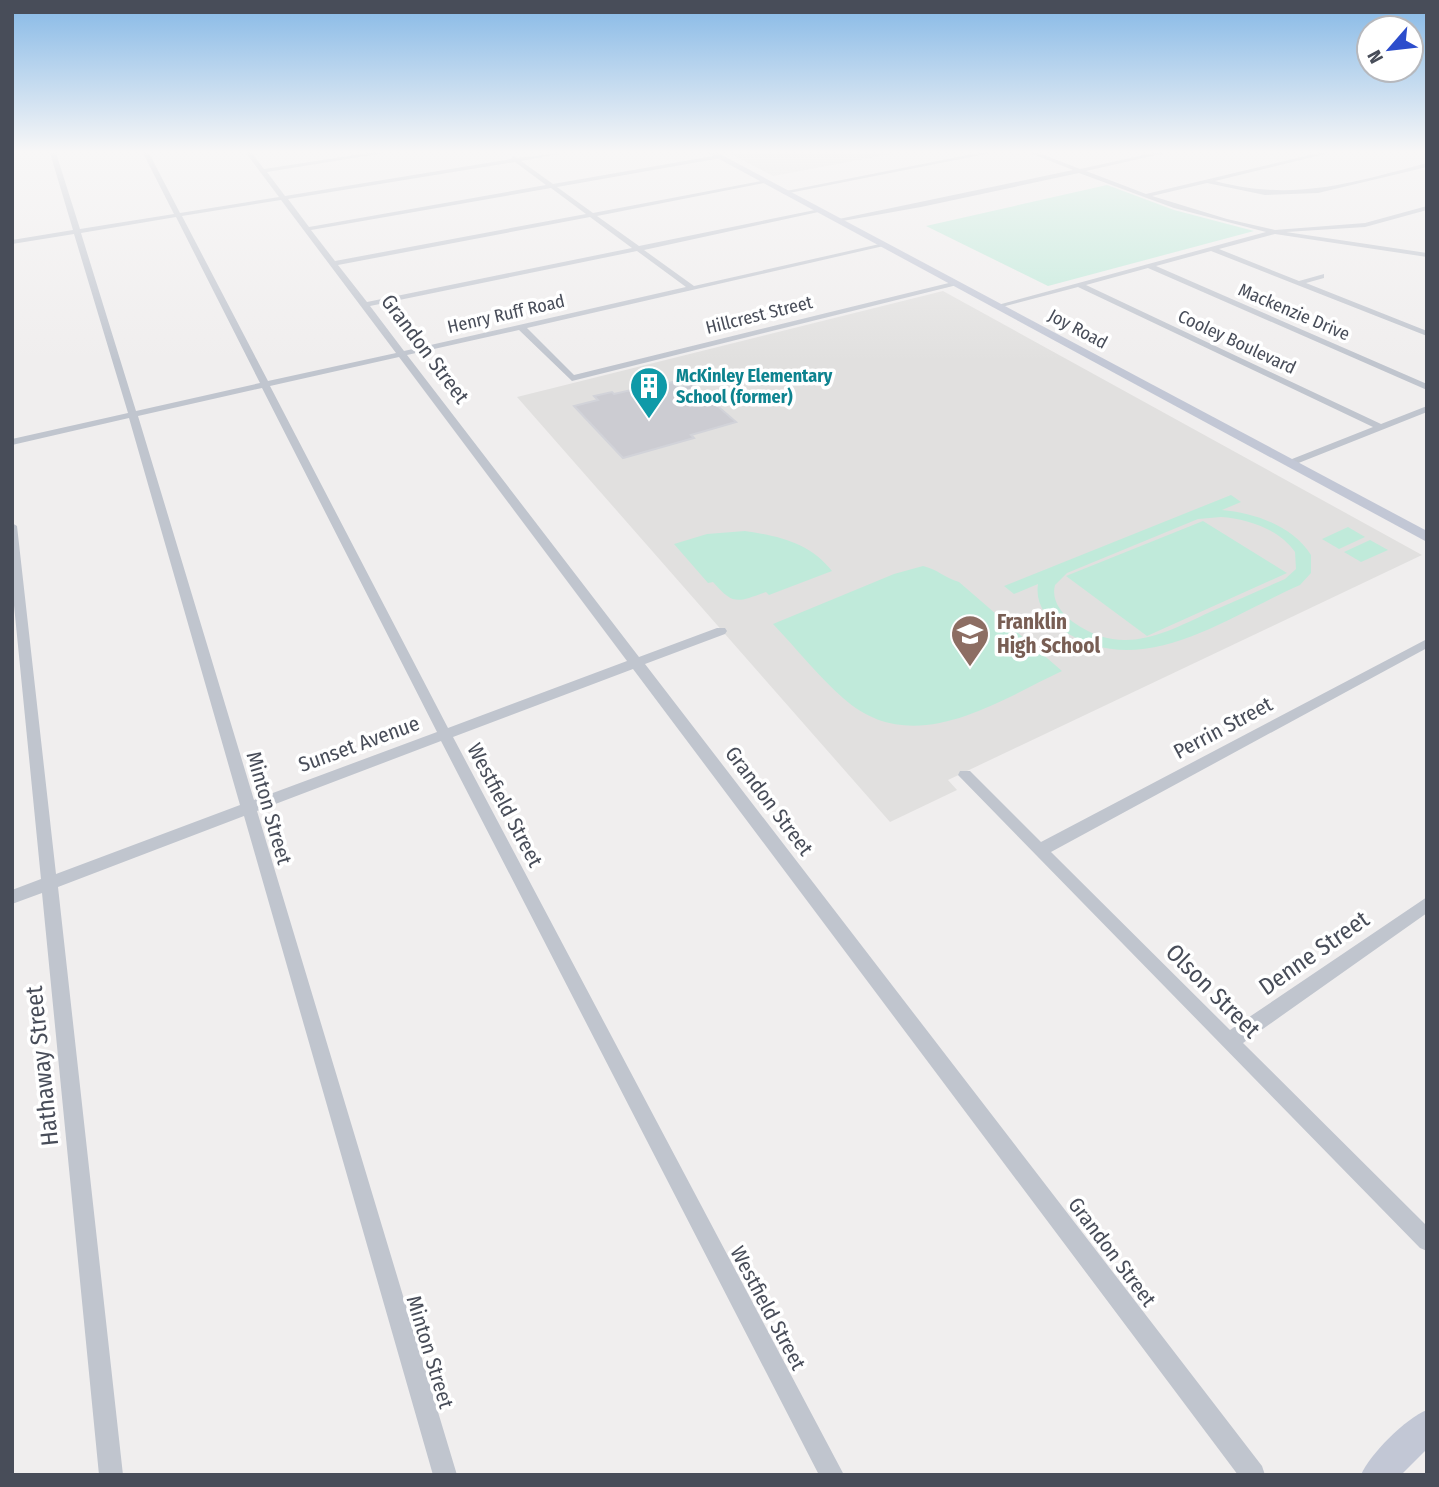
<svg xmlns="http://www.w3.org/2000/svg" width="1439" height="1487" font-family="'Fira Sans Condensed',sans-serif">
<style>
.education{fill:#e1e0df}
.green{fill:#c0eada;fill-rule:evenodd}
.building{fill:#ccccd2;stroke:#d2d3d9;stroke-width:2}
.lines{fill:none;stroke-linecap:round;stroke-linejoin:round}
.street{fill:#c0c5ce;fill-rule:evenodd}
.secondary{fill:#c2c7d5;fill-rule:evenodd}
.labels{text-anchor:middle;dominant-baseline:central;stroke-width:7;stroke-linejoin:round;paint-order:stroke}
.far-street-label{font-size:18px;fill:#484d59;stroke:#fff}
.far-culture-label{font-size:18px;font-weight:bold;fill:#0d838f;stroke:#fff;text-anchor:start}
.street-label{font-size:21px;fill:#484d59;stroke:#fff}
.education-label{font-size:21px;font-weight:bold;fill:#785e54;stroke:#fff;text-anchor:start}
.near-street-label{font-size:24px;fill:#484d59;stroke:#fff}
</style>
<rect width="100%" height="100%" fill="#f0eeee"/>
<g class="education">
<path d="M729,153H896L773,176Z"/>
<path d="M943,291L1422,555L948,780L957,790L890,822L517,397Z"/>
</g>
<g class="green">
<path d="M1107,185L1174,210L1254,231L1048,286L926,226Z"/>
<path d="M1231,495L1241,502L1222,510C1255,513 1293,526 1311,555V573L1300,585C1226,617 1139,684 1061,629C1046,618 1035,603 1038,584L1014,594L1004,586ZM1221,517C1248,519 1279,529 1295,552L1296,569L1285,579C1260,590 1235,601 1210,612C1163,634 1122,657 1073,622C1061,613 1051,600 1055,585L1067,573L1198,519Z"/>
<path d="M1203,521L1287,573L1147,636L1066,576Z"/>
<path d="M1348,527L1365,537L1339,549L1322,539Z"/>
<path d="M745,531C779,536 810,543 832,571L769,595L766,592C737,602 734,606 713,582L708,583L674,544L707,534Z"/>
<path d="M1370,540L1388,550L1361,562L1344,552Z"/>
<path d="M923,566C937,569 945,578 959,582L1062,671C994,703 912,760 843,698C818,676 796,648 773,624L894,574Z"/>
</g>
<path class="building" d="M672,382L679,388L692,384L736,422L691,435L694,438L623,458L574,406L598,400L594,396L612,392L614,394L640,388L643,390Z"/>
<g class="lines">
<g class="street">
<path d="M50,153H56L80,229L174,214L143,153H149L180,213L279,197L246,153H252L264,169L368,153H384L267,172L285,196L511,159L513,156L517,158L563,153L521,161L553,184L719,155L721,158L557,187L593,213L766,180L769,182L597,216L639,246L820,209L823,211L644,250L694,286L884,243L888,245L527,328L574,375L957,281V285L572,381L519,330L407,355L639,657L717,628H725L727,631L725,634L645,664L1262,1466L1265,1475H1238L633,669L453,737L844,1475H819L441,741L257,811L457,1475H433L244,816L58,887L123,1475H99L42,893L12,904V890L41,879L12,585V523L17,526L56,874L240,805L129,418L12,445V439L128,413L74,234L12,244V240L73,230ZM515,162L546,185L309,227L288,199ZM551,188L586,214L335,261L311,230ZM281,200L396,353L268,381L182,216ZM176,217L260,383L136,411L81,233ZM590,217L632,248L367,302L338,265ZM637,251L686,287L404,351L370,306ZM399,357L627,661L448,728L270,386ZM262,388L437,732L254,800L138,416Z"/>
<path d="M978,153H991L784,194L781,192Z"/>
<path d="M1030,153H1039L1080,169L1153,153H1165L1086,171L1146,194L1318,153H1329L1215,181C1294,202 1351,183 1427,163V167L1318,193L1265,195L1207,183L1152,196L1227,219L1275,230L1365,223L1427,206V210L1365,227L1286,232L1427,253V257L1275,234L1219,249L1299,281L1324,274V278L1306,283L1427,331V336L1211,251L1156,266L1427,384V390L1148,268L1086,285L1381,424L1427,406V412L1291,466L1287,465V461L1373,427L1078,287L998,308L994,306L1266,232L1174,208L1079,173L921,207L837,222L834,220L1073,170Z"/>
<path d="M1427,639V648L1051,852L1230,1030L1427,897V913L1243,1043L1427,1226V1251L1420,1248L958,775L960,771H970L1041,842Z"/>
</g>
<g class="secondary">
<path d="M708,153H718L1427,531V542Z"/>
<path d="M1427,1410V1449L1401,1475H1361C1369,1455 1406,1418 1427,1410Z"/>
</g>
</g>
<linearGradient id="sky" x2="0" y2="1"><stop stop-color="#85b8e6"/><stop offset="0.42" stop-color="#f8f7f7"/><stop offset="1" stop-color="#f8f7f7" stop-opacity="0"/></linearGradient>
<rect width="1439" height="361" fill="url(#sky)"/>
<defs>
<symbol id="building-pin" viewBox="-11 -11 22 30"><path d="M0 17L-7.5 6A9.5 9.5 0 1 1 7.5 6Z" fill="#0f9aa8" stroke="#fff"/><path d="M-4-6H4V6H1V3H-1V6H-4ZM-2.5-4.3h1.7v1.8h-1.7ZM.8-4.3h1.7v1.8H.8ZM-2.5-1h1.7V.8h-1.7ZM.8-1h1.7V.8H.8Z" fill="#fff"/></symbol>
<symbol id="school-pin" viewBox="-11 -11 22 30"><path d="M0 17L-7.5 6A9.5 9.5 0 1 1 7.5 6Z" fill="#8d6e63" stroke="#fff"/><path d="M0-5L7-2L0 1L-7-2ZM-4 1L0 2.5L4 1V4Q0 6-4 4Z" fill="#fff"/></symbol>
</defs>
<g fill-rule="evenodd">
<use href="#building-pin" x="627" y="364" width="44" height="60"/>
<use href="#school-pin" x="948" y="612" width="44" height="60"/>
</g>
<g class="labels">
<g class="far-street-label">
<text transform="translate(1294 312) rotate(23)">Mackenzie Drive</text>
<text transform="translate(506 314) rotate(-13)">Henry Ruff Road</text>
<text transform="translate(759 315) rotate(-14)">Hillcrest Street</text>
<text transform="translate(1078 329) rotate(28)">Joy Road</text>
<text transform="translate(1237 342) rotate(25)">Cooley Boulevard</text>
</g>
<g class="far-culture-label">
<text x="676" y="376">McKinley Elementary<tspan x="676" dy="21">School (former)</tspan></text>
</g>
<g class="street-label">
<text transform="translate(425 349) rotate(53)">Grandon Street</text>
<text transform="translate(1223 728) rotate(-28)">Perrin Street</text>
<text transform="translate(359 744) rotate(-20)">Sunset Avenue</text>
<text transform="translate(769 801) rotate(53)">Grandon Street</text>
<text transform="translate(505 805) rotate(62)">Westfield Street</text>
<text transform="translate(269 808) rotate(74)">Minton Street</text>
<text transform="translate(1112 1252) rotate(53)">Grandon Street</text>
<text transform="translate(768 1308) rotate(62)">Westfield Street</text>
<text transform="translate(430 1352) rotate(73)">Minton Street</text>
</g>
<g class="education-label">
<text x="997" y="622">Franklin<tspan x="997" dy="24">High School</tspan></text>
</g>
<g class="near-street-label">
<text transform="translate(1314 953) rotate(-35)">Denne Street</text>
<text transform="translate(1213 991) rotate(45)">Olson Street</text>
<text transform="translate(42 1066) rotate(-96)">Hathaway Street</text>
</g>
</g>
<rect width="1439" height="1487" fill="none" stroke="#484d59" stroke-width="28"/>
<g transform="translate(1390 49) rotate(242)"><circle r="33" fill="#ffffff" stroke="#b6b8bd" stroke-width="2"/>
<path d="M0-5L12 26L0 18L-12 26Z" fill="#2c4dcc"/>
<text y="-10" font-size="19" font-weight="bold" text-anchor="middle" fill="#484d59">N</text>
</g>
</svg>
